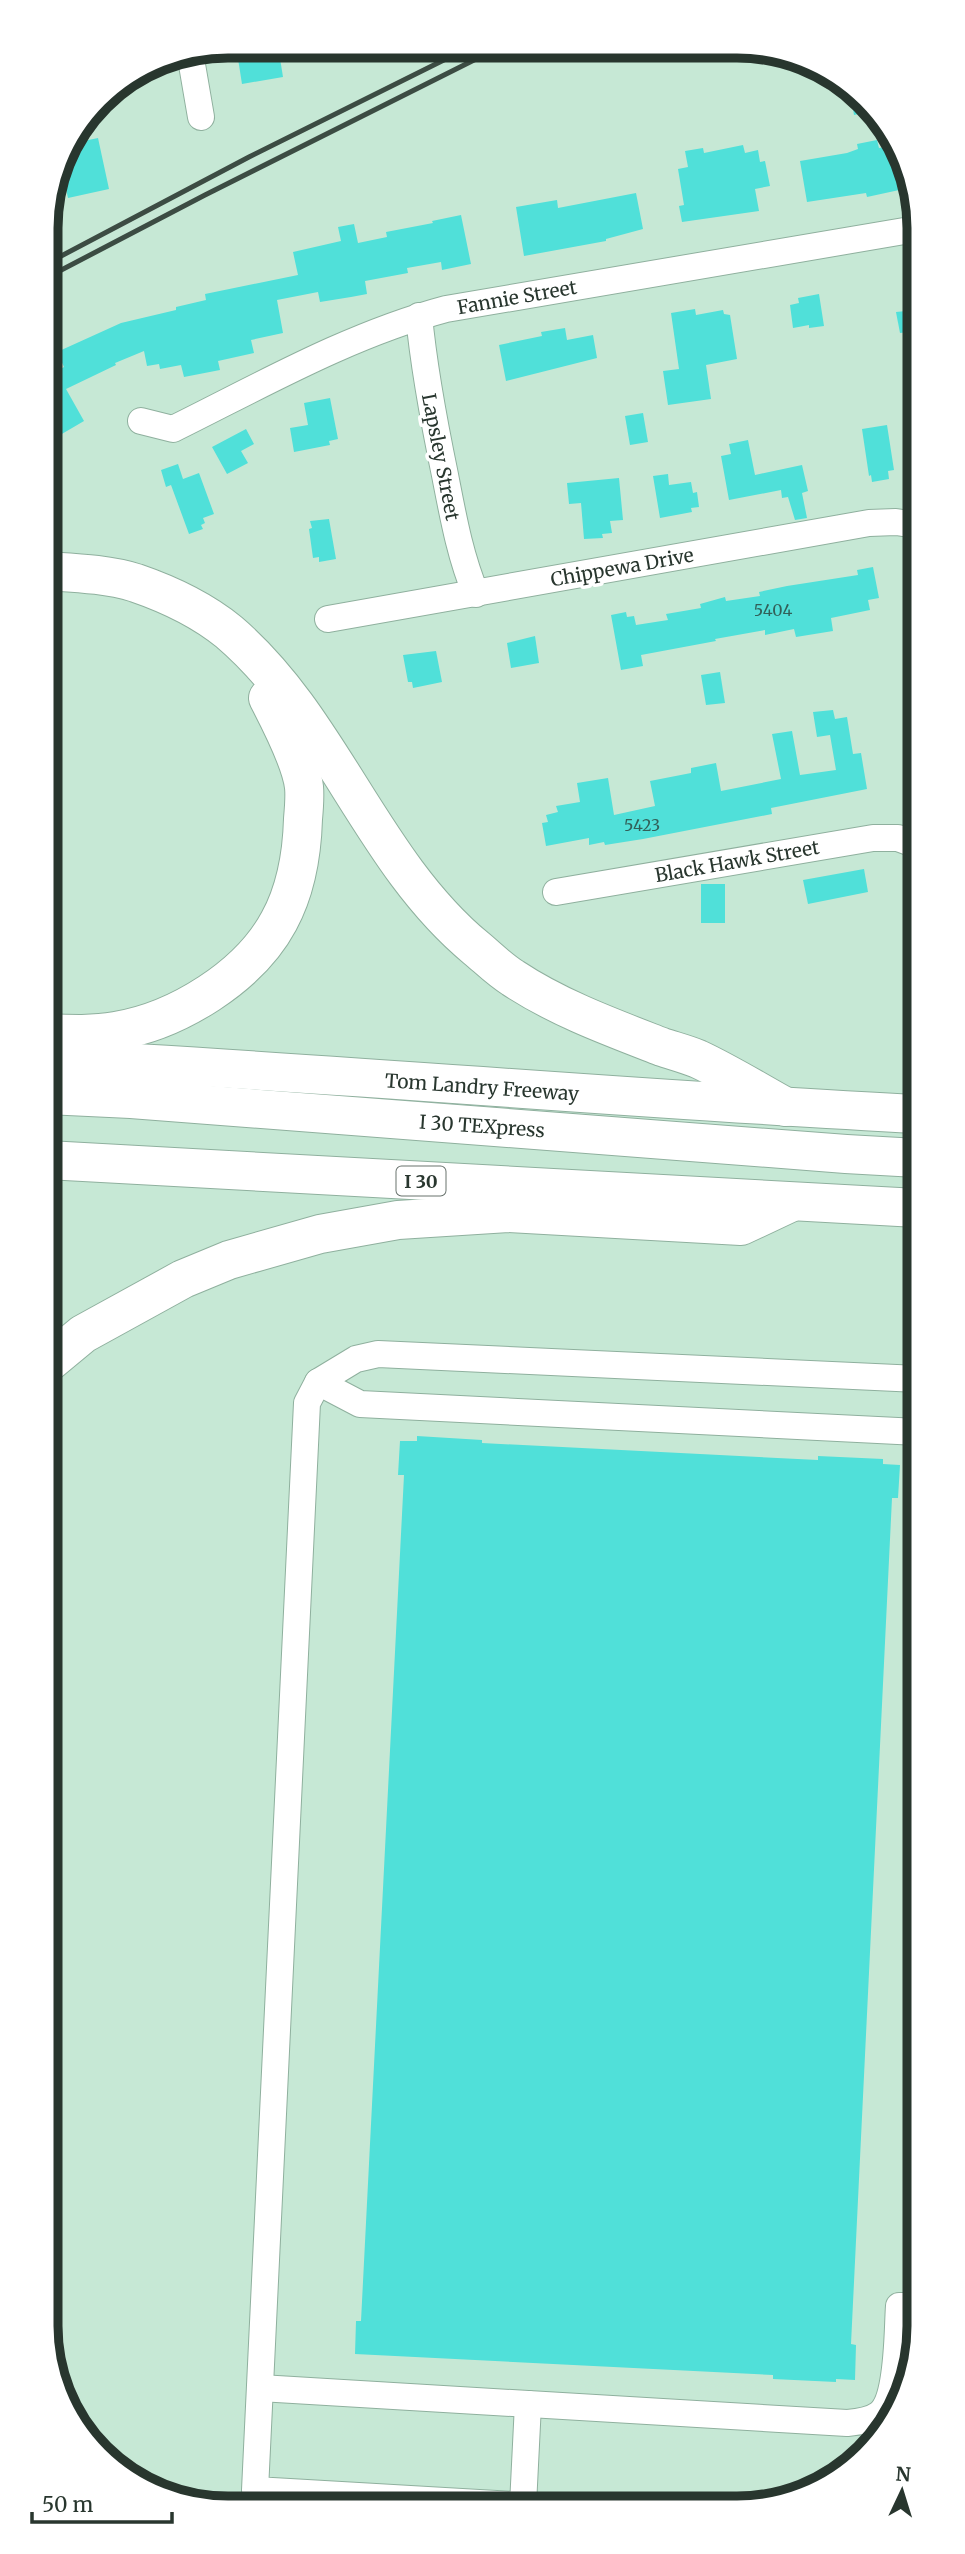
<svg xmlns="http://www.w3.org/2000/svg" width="965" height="2554" font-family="Merriweather,serif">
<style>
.building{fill:#50e0d9}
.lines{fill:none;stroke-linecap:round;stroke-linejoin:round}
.minor-casing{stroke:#8fb09e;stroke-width:28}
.highway-casing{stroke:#8fb09e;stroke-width:40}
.minor{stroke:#fff;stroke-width:26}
.highway{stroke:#fff;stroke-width:38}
.rail{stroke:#3c4c43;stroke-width:5}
.labels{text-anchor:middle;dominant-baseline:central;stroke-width:7;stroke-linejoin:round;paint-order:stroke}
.number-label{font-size:16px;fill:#326059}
.shield{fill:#fff;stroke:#68726d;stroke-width:2}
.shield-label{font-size:18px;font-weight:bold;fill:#28362e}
.street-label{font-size:19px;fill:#28362e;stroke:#fff}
.rim{fill:none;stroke:#28362e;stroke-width:9}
</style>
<rect width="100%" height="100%" fill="#c6e8d5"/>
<g class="building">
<path d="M236,46H278L283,77L242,84Z"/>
<path d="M850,90L866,99L873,111L854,115Z"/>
<path d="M76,132L79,142L98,138L109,189L68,198L60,164L64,147Z"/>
<path d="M877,140L879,148L891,146L913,187L867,197L866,193L807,202L800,161L847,153L858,149L857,144Z"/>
<path d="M743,145L745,153L758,150L760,162L765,161L770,186L755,189L759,211L682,222L679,206L684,205L678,169L688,167L685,151L703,148L704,153Z"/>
<path d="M636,193L643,229L606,239V241L524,256L516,207L557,200L558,208Z"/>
<path d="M461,215L471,264L442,270L441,262L407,268L408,273L365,281L367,294L351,297L320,302L318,292L277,300L283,333L251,340L254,353L218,361L220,370L184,377L181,365L160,369L159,364L147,366L144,351L115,363L116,365L66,389L84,421L55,438L46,424V377L64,367L57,352L121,323L176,310V307L206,300L205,294L298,275L293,252L341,241L338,227L354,224L358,243L387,237L386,232L433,223L432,221Z"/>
<path d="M819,294L824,326L809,328V325L793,328L790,305L799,303L798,298Z"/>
<path d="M695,309L696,315L723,310L724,314L730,315L737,359L706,365L711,399L668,405L663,371L679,369L671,313Z"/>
<path d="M916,310V331L900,333L896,312Z"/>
<path d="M565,328L567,340L593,335L597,358L506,381L499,345L542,336L541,332Z"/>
<path d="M330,398L338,439L329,441L330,445L294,452L290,428L308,425L304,403Z"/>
<path d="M643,413L648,442L630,445L625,416Z"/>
<path d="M887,425L894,470L888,471L889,479L872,482L871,475L869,476L862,429Z"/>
<path d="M246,429L254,444L241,451L248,463L227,474L212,447Z"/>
<path d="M748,440L755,475L802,465L808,491L802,493L807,518L795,520L788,497L782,498L781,490L729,500L721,456L731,454L729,444Z"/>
<path d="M178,464L183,479L199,473L214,514L203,518L205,523L201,525L203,529L189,534L171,485L166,487L161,470Z"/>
<path d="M668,474L669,485L691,482L693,493L697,492L699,507L691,508L692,512L660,518L653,476Z"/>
<path d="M619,478L623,520L610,521L612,533L602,534L603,538L584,539L581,503L569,504L567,483Z"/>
<path d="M329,519L336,559L319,562V557L313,558L309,529L312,528L310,521Z"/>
<path d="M873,567L879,598L868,600L870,610L831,618L833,631L796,637L794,629L765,635V630L715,639L716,641L641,655L643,666L621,670L611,615L626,612L627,617L634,616L636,625L668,620L666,614L701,608L700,604L725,597L726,601L760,596L759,592L787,586L858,575L857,570Z"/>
<path d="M535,636L539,663L511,668L507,643Z"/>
<path d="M436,651L442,682L413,688L412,682H408L403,655Z"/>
<path d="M720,672L725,703L706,705L701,675Z"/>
<path d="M833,710L835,719L847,717L853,754L861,753L867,789L771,808L772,814L643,839L605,845L604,842L589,845V838L546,846L542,823L548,822L546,815L558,812L556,806L580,802L577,783L608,778L614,815L655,806L650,781L691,773V768L716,763L721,791L781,779L772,734L792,731L800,775L836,770L830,735L817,737L813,712Z"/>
<path d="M864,869L868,892L808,904L803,880Z"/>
<rect x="701" y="884" width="24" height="39"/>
<path d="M417,1436L482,1440V1443L818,1460V1456L883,1459V1464L900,1465L898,1498H892L851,2344L856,2345L855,2380L836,2379V2382L773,2379V2375L355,2354L356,2321H361L404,1475H398L400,1441H417Z"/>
</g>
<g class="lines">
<defs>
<g id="minor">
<path d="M190,53L201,117"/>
<path d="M419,316C424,370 434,422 445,475C453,516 460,556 476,594"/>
<path d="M141,421L173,429C262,385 349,335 446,309L916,229"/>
<path d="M328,619L869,523L896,522L916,525"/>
<path d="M556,892L873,838H898L917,845"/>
<path d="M318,1382L360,1404L918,1432"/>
<path d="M260,2388L847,2423C858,2422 870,2421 879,2414C899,2399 897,2331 899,2306H919"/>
<path d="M515,2505L255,2490L307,1403L318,1382L356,1359L378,1354L918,1379"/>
<path d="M523,2505L528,2404"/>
</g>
<g id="highway">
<path d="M46,571C76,573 107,574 136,583C168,594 202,610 229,632C332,720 371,861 476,948C488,958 500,970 513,978C558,1008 613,1028 662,1047C674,1051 686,1054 698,1059C728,1073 757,1091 786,1107"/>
<path d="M47,1033C70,1034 94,1035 116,1031C177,1021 249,977 279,921C296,890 302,853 303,819C304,808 305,797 304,787C301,762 280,721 268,698"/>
<path d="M47,1058C337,1073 627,1099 917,1114"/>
<path d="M47,1095L131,1099L846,1154L917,1158"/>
<path d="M47,1160L917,1208"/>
<path d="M48,1363L83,1334L183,1279L229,1260L320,1234L398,1220L508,1213L741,1226L790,1203"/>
</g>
</defs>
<use href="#minor" class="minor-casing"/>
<use href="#highway" class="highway-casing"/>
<use href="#minor" class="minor"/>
<use href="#highway" class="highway"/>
<g class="rail">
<path d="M46,264L249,157L470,47"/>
<path d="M46,278L205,195L500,47"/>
</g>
</g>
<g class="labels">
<g class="number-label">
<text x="773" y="610">5404</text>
<text x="642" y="825">5423</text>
</g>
<rect class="shield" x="396.5" y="1166.5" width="49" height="29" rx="5"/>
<g class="shield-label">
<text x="421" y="1181">I 30</text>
</g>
<g class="street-label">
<text transform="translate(517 297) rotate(-10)">Fannie Street</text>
<text transform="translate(441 457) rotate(79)">Lapsley Street</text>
<text transform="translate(622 567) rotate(-10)">Chippewa Drive</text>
<text transform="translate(737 861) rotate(-10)">Black Hawk Street</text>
<text transform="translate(482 1087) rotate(4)">Tom Landry Freeway</text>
<text transform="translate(482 1126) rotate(4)">I 30 TEXpress</text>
</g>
</g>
<path d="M0 0H965V2554H0ZM228 58H737A170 170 0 0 1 907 228V2326A170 170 0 0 1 737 2496H228A170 170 0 0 1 58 2326V228A170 170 0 0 1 228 58Z" fill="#fff" fill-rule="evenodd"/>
<path class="rim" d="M228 58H737A170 170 0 0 1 907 228V2326A170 170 0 0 1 737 2496H228A170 170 0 0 1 58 2326V228A170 170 0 0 1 228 58Z"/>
<g transform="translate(902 2491) rotate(4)" stroke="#ffffff" stroke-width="5" paint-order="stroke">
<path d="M0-5L12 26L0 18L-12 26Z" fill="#28362e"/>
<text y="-10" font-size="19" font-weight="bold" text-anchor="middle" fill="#28362e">N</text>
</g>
<path d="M32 2512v10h140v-10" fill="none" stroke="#28362e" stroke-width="3.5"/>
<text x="42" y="2512" font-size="21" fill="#28362e" stroke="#ffffff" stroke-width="5" paint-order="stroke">50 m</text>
</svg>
